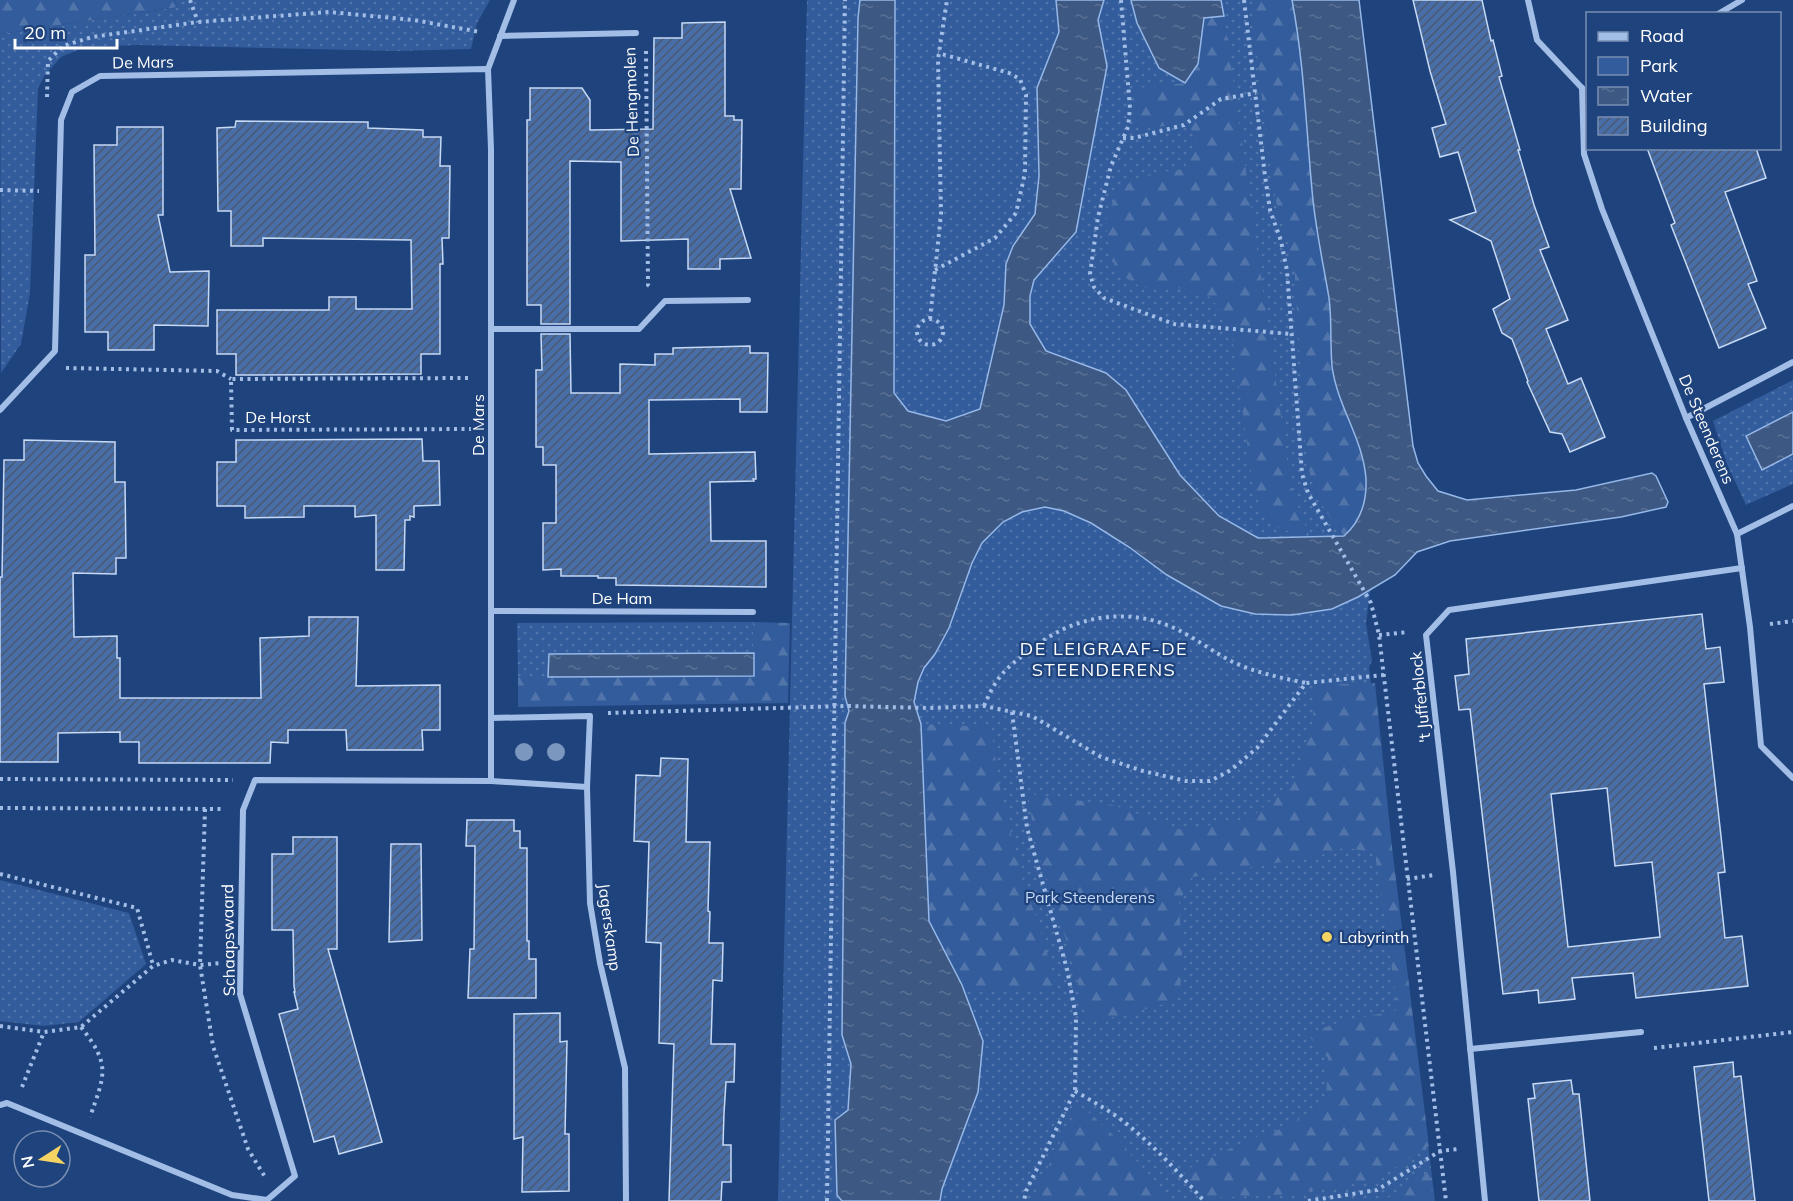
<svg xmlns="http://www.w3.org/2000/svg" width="1793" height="1201" font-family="Mulish,sans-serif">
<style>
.green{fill:url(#green-dots)}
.forest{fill:url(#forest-firs)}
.water{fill:url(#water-ripples);stroke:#96b8e9;stroke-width:1.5}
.building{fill:url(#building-hatch);stroke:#c6d9f5;stroke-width:1.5;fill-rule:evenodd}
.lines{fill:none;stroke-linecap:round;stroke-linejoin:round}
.path{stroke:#a2bee7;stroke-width:4;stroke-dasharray:3 4.5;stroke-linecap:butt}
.street{stroke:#a2bee7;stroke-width:6}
.tree{fill:#7b96bf}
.poi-dot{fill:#f5d362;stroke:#1f437d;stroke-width:2}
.labels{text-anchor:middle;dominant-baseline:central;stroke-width:4.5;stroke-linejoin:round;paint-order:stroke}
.street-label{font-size:16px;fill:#fff;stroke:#1f437d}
.park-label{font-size:16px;fill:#c6d9f5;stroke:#1f437d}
.poi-label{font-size:16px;fill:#fff;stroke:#1f437d;text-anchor:start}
.neighbourhood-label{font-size:18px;letter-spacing:1.5px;fill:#fff;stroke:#1f437d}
</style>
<defs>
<pattern id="green-dots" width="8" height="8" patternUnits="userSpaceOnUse" patternTransform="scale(1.5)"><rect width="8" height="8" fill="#325c9b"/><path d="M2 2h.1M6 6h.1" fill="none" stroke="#5174aa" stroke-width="1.8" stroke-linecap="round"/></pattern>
<pattern id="forest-firs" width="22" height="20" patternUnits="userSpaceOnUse" patternTransform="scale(1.5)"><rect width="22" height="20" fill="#325c9b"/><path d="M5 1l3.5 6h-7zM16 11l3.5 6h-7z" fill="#5174aa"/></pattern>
<pattern id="water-ripples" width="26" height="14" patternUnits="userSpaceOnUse" patternTransform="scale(1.5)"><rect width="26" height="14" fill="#3d5882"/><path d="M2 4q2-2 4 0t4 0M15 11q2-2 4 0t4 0" fill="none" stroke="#5a7195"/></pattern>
<pattern id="building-hatch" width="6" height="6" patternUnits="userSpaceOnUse" patternTransform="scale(1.5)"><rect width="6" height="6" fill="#486da7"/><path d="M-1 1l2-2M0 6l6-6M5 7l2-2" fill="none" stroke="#4a5970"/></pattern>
</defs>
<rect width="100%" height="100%" fill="#1f437d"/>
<g class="green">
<path d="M174,0H490L477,23L471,49L397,51L138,45L85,47L61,57L45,75L38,88L30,293L21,344L1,373L0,34L178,7Z"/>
<path d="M807,0H1324L1381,510L1366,623L1372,661L1369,667L1435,1201H778Z"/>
<path d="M1793,380V412L1746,436L1762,470L1793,454V484L1746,505L1727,464L1713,421Z"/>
<path d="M753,622L754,653L549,654L548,677H518L517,623Z"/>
<path d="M0,880L129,913L146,964L79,1022L44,1026L0,1021Z"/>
</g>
<g class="forest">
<path d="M0,0H174L178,7L0,34Z"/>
<path d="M1271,0H1292C1304,63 1306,126 1312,190C1315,227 1323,262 1329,298C1332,320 1330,344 1332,366C1337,406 1363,438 1366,479C1367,502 1361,521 1344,536L1319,501L1310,474L1305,446L1295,277L1290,250L1277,206L1271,174L1251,4Z"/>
<path d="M1224,16L1291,487L1310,538L1272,526L1254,493L1230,321L1210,297L1170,286L1143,288L1116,272L1105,223L1118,188L1150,174L1184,169L1198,145L1188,123L1148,128L1125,110L1138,88L1185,83L1198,64L1204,18Z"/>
<path d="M753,622L790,623L788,703L518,707V677L753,676Z"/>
<path d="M1375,683L1392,847L1429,1146L1373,1181L1292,1194L1207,1198L1183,1171L1250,1139L1287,1127L1326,1101L1328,1058L1307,1034L1340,1022L1398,1010L1375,854L1346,847L1318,856L1192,877L1179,902L1182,956L1180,994L1159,1006L1088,1023L1069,948L1036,847L1028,794L1113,805L1182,830L1250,819L1296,778L1311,731L1317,685Z"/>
<path d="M921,724L991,727L999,784L1025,890L1039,923L1057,991L965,992L929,921Z"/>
<path d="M1086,1110L1113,1135L1173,1201H1031L1075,1112Z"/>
<path d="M1429,1171L1433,1201H1380H1383Z"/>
</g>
<g class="water">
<path d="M860,0H895L894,393L908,411L946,421L980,409L1004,305L1006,264L1013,246L1035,214L1039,176L1037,88L1059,32L1056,0H1104L1098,20L1107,66L1076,232L1034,280L1030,296V324L1046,351L1106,373L1126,390L1180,475L1219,516L1258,538L1344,536C1361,521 1367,502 1366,479C1363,438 1337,406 1332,366C1330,344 1332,320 1329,298C1323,262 1315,227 1312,190C1306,126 1304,63 1292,0H1359L1413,446L1418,463L1426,476L1438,491L1467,500L1576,490L1652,473L1656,476L1668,502L1666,507L1621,517L1450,541L1417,552L1395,575L1358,597L1332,609L1292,615L1255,614L1221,606L1167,575L1129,547L1091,523L1064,511L1045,507L1022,512L1003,522L982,543L972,563L949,628L935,654L924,668L918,682L914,702L921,724L929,921L962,985L983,1041L978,1092L942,1189L940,1201H842L837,1195L835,1120L848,1110L851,1064L842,1035L845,723L849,711L845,696L858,18Z"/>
<path d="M1131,0H1221L1224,16L1204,18L1198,64L1185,83L1159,68L1137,23Z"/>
<path d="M1793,412V454L1762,470L1746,436Z"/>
<path d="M754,653V676L548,677L549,654Z"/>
</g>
<g class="building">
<path d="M1413,0H1482L1491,41L1493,40L1502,76L1499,77L1520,150H1518L1534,205L1549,247L1540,250L1568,320L1546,329L1568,384L1581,378L1605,437L1570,452L1562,434L1550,432L1527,382L1528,381L1512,339L1502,333L1493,309L1510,299L1491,241L1450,220L1476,212L1458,152L1440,157L1432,128L1446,124L1430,71Z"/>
<path d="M725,22V116H734V120H742L741,189H730L751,258L720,259V269H688V239L621,241V162L570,161V324H541V305H527V120H530V88H582L590,100V130L653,129L654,38H682V23Z"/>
<path d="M236,121L368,122V128L423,130V137H441L440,166H450L449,238H442L443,264H440V354H421V374L236,375V354H217V310H329V297H356V309H412L411,240L263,238V246H231V211H218L217,128L235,127Z"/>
<path d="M117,127H163V215H158L170,272L209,271L208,326L154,325V350H108V332H85V255H95L94,145H117Z"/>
<path d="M1647,148H1756L1766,178L1725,192L1757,281L1748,284L1766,328L1719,348L1671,225L1675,223Z"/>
<path d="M541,334H570L571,393H620V364L655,365V354H673V348L750,346V353H768L767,412H740V399L649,400V454L755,452L756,479H753L754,481L710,482L711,541H766V587L616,585V578H598V576H561V569L543,570V523H556V465H543V447H536V370H542Z"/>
<path d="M422,439L423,461H439L440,505L414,506V517L410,516V520H405L404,570H376V515L355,517V506H304V517L245,518V506H217V462H236V440Z"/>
<path d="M24,440L115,442V482H125L126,558H116V574L73,573L74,637L117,636V658H120V698H261L260,638L309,636V617H358L356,686L440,685V730H422L423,750H347L346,730H288V743L271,742L270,763H139V742H120V732L58,733V762H0V577H2L4,460H24Z"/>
<path d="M1702,614L1706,649L1720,647L1724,682L1704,684L1725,872L1718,873L1725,938L1742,936L1748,986L1636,998L1633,973L1572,978L1575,999L1539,1003L1538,990L1503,994L1470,709L1459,710L1455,676L1469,674L1466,639ZM1607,788L1615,866L1652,862L1660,937L1568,947L1551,794Z"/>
<path d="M661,758L688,759L686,842H710L708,911L710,912L709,943H723L722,981L713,980L711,1044H735L734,1082H726L724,1113L723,1145H731V1182H722L721,1201H669L674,1044L659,1043L661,943L646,942L649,842L634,841L636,775L660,776Z"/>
<path d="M467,820H514V831H520V848H527V941H529V959H536V998H468L470,949H474L475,846H466Z"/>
<path d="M293,837H337V949H328L382,1142L339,1154L334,1136L314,1142L279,1014L298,1009L294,992H295L294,986L293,930H272V854H293Z"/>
<path d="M391,844H421L422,940L389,942Z"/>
<path d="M560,1013V1042L567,1041L565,1134H569V1191L522,1192L523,1137L514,1139V1014Z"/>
<path d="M1733,1062L1734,1077L1741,1076L1755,1201H1709L1694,1067Z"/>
<path d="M1571,1080L1573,1094H1579L1590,1201H1539L1528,1099L1535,1098L1533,1084Z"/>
</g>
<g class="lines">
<g class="path">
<path d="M190,0L198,22"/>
<path d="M1121,0L1130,108L1128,127L1111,166L1098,217L1090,274L1094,287L1104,298L1174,324L1291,334"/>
<path d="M1244,0L1265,176L1270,210L1281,241L1287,271L1302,474L1308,493L1371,603L1379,635L1446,1201"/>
<path d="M646,51L648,285L652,288"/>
<path d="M47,97L48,61L63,46L92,37L198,22L329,12L414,20L480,32"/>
<path d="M1123,138H1134L1184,125L1221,99L1256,93"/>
<path d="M0,190L39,191"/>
<path d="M935,270L995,238L1016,213L1025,173L1026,95L1020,79L1009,73L938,53"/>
<circle cx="930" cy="332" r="13"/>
<path d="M930,319L941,214L938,59L947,0"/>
<path d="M66,368L217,371L231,379"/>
<path d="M472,429L232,430L231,379L472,378"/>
<path d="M1770,624L1793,621"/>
<path d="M1379,635L1408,632"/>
<path d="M984,706C998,672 1009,666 1037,645C1074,617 1123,608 1167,625C1191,634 1212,652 1235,663C1258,673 1281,678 1306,683"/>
<path d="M1012,712L1027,828L1067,969L1076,1017L1075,1091L1026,1191L1024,1201"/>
<path d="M608,713L846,706L929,708L984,706L1032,716L1101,757L1143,771L1186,781H1210L1231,770L1257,748L1306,683L1384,675"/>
<path d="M0,779L233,780"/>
<path d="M0,808L224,809"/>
<path d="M205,809L200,965L213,1046L248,1149L265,1177"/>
<path d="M0,874L137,908L153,965"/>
<path d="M1407,879L1434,875"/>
<path d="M0,1026L44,1032L81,1027L153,966L172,960L200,965L220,963"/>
<path d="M81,1027C111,1065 105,1074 90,1117"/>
<path d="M1654,1048L1793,1032"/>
<path d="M22,1087L44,1032"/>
<path d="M1075,1091C1090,1100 1105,1108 1119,1118C1151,1142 1178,1172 1204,1201"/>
<path d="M827,1201L845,0"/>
<path d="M1308,1201L1377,1190L1440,1151L1459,1149"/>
</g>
<g class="street">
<path d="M1528,0L1537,40L1582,88"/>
<path d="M1718,14L1742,0"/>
<path d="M500,36L636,33"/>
<path d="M488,69L514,0"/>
<path d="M1582,88L1584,154L1602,209L1686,418L1737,534L1750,627L1761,746L1793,778"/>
<path d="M491,329H639L665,301L748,300"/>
<path d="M0,410L55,351L61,120L72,92L100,76L488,69L491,149V781"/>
<path d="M1686,418L1793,362"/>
<path d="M1737,534L1793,506"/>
<path d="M491,611L753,612"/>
<path d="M491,718L590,716L587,787L590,903L600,963L625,1068L626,1201"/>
<path d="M1470,1049L1641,1032"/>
<path d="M0,1105L7,1103L232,1195L267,1200L295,1176L240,994L243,810L255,780L491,781L587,787"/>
<path d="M1485,1201L1453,872L1426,635L1449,610L1742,568"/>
</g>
</g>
<g class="tree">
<circle cx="524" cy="752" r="9"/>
<circle cx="556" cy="752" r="9"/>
</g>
<circle class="poi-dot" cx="1327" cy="937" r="6"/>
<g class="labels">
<g class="street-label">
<text transform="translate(143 62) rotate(-1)">De Mars</text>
<text transform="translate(631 102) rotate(-92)">De Hengmolen</text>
<text x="278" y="417">De Horst</text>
<text transform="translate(478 425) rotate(-90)">De Mars</text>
<text transform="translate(1707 429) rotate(67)">De Steenderens</text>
<text x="622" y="598">De Ham</text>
<text transform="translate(1420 697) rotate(-96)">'t Jufferblock</text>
<text transform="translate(610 927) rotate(82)">Jagerskamp</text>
<text transform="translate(228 940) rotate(-91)">Schaapswaard</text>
</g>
<g class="park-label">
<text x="1090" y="897">Park Steenderens</text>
</g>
<g class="poi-label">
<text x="1339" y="937">Labyrinth</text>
</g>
<g class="neighbourhood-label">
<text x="1104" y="648">DE LEIGRAAF-DE<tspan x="1104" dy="21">STEENDERENS</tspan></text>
</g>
</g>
<rect x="1586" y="12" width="195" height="138" fill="#1f437d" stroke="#798eb1" stroke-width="1.5"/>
<rect x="1598" y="32" width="30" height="9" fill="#a2bee7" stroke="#798eb1" stroke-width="1.5"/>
<text x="1640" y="42" font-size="18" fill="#ffffff">Road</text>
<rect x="1598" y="57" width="30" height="18" fill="#325c9b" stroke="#798eb1" stroke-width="1.5"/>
<text x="1640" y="72" font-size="18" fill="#ffffff">Park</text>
<rect x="1598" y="87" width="30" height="18" fill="url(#water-ripples)" stroke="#798eb1" stroke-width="1.5"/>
<text x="1640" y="102" font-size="18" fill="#ffffff">Water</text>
<rect x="1598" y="117" width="30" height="18" fill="url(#building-hatch)" stroke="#798eb1" stroke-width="1.5"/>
<text x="1640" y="132" font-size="18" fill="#ffffff">Building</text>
<g transform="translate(42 1159) rotate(258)"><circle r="28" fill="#1f437d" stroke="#798eb1" stroke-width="1.5"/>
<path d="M0-4.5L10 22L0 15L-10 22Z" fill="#f5d362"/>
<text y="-9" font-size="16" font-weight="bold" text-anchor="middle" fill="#ffffff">N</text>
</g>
<path d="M15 39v9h102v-9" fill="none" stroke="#ffffff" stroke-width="3"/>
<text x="24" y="39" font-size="18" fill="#ffffff" stroke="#1f437d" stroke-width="4.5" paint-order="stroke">20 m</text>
</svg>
